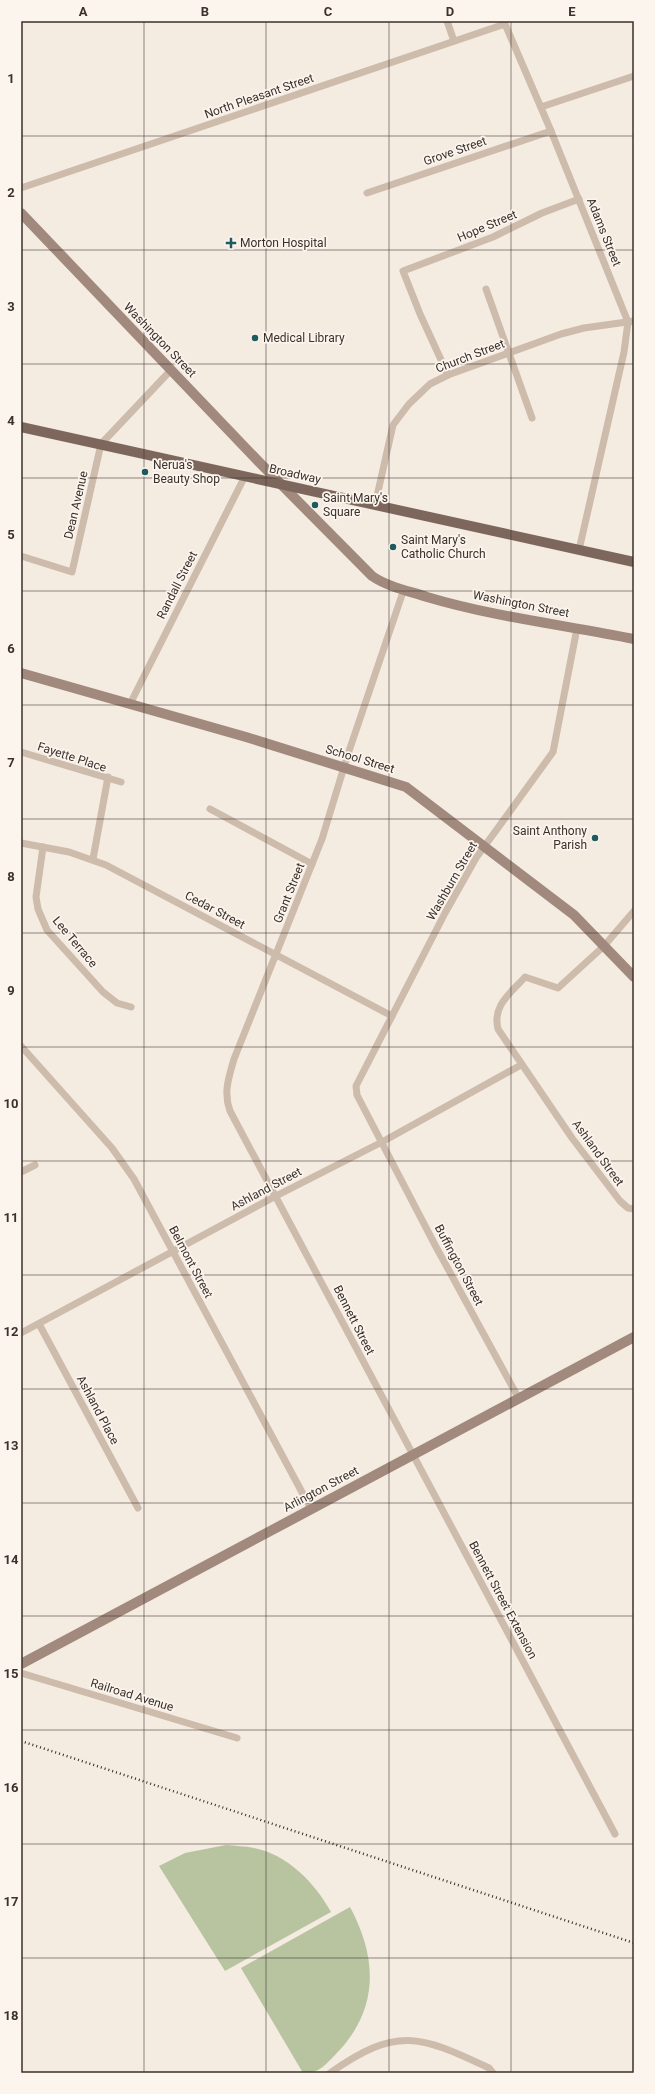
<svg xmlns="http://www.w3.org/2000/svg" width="655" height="2094" font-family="Roboto,sans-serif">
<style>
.green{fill:#b8c4a0}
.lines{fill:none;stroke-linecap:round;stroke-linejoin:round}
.street{stroke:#cdbbac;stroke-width:7}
.secondary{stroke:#a18a7d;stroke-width:10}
.primary{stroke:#7d675c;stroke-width:10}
.rail{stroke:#3b302b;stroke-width:2.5;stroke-dasharray:1 3;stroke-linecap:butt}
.grid{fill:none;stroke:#3b302b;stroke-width:1;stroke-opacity:0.55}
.poi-dot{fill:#1f5a5e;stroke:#fbf5ee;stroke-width:1.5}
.labels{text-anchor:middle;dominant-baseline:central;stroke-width:3.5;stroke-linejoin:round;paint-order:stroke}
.street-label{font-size:12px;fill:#3b302b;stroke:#fbf5ee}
.poi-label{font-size:12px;fill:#3b302b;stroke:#fbf5ee;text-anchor:start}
.neatline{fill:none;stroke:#3b302b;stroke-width:1.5}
.grid-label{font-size:13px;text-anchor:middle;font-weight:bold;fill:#3b302b}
</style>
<rect width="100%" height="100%" fill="#f4ebe1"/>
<g class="green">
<path d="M226,1845C235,1846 245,1846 254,1848C287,1854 315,1883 331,1912L225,1971L159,1866L185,1853Z"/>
<path d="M350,1907C378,1959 379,2010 336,2054C325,2065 320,2073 303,2073L241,1968Z"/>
</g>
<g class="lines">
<g class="street">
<path d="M447,21L454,41"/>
<path d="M541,107L634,76"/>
<path d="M21,188L505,24L551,131L628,322L624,352L579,550"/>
<path d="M367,193L551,131"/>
<path d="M486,289L532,418"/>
<path d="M448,375L420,314L403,271L493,237L542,213L579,199"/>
<path d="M375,505L393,425L409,404L430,384L448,375L561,334L584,328L634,321"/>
<path d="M21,556L72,572L101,444L171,370"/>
<path d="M404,589L348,754L322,839L234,1059C229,1077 223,1092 230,1111L615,1834"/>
<path d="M130,704L245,476"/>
<path d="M21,752L121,782"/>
<path d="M210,809L312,864"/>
<path d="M21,843L69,852L106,865L392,1016"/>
<path d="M43,847L36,897L38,909L47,930L103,992L117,1003L131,1007"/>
<path d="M93,859L108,777"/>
<path d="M634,911L604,946L558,988L525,977C511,993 492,1005 498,1029L572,1138L620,1201L628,1208L634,1209"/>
<path d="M21,1046L112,1148L134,1179L311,1509"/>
<path d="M21,1172L35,1165"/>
<path d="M39,1324L138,1508"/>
<path d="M21,1333L276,1196L382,1142L521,1065"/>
<path d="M518,1397L435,1245L357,1095L356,1086L445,913L476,858L553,752L577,628"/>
<path d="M21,1673L237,1738"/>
<path d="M330,2073C397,2026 419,2035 489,2068L493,2073"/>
</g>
<g class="secondary">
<path d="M21,213L259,462L372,576C388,587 409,591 427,597C494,617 565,625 634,639"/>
<path d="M21,673L246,737L406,787L574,915L634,977"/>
<path d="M21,1664L634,1337"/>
</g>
<path class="primary" d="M21,427L634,562"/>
<path class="rail" d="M21,1741L634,1943"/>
</g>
<path class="grid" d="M144,21V2073M266,21V2073M389,21V2073M511,21V2073M21,136H634M21,250H634M21,364H634M21,478H634M21,591H634M21,705H634M21,819H634M21,933H634M21,1047H634M21,1161H634M21,1275H634M21,1389H634M21,1503H634M21,1616H634M21,1730H634M21,1844H634M21,1958H634"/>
<g class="poi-dot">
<path d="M229 237h4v4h4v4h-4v4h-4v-4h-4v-4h4z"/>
<circle cx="255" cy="338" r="4"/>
<circle cx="145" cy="472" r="4"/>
<circle cx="315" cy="505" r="4"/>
<circle cx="393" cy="547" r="4"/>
<circle cx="595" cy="838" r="4"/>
</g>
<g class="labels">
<g class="street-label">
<text transform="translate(259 96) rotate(-19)">North Pleasant Street</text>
<text transform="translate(455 151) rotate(-19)">Grove Street</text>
<text transform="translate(487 226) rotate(-23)">Hope Street</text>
<text transform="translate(604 232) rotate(68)">Adams Street</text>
<text transform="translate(160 340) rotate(46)">Washington Street</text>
<text transform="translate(470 356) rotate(-21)">Church Street</text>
<text transform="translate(295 474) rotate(13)">Broadway</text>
<text transform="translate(76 505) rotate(-77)">Dean Avenue</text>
<text transform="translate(177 585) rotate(-63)">Randall Street</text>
<text transform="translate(521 604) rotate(11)">Washington Street</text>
<text transform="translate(72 757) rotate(18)">Fayette Place</text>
<text transform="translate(360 759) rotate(17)">School Street</text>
<text transform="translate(452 881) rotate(-60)">Washburn Street</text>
<text transform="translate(289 893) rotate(-68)">Grant Street</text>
<text transform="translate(215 910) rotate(28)">Cedar Street</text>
<text transform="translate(75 942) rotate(50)">Lee Terrace</text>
<text transform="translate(598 1153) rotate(54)">Ashland Street</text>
<text transform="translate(266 1189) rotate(-28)">Ashland Street</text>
<text transform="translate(191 1262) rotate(62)">Belmont Street</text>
<text transform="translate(459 1265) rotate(62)">Buffington Street</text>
<text transform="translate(354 1320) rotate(63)">Bennett Street</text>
<text transform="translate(98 1410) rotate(62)">Ashland Place</text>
<text transform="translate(321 1489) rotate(-28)">Arlington Street</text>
<text transform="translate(503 1600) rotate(62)">Bennett Street Extension</text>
<text transform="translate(132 1695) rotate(17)">Railroad Avenue</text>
</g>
<g class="poi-label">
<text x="240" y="243">Morton Hospital</text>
<text x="263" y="338">Medical Library</text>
<text x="153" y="465">Nerua's<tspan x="153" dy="14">Beauty Shop</tspan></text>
<text x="323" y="498">Saint Mary's<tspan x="323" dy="14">Square</tspan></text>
<text x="401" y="540">Saint Mary's<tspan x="401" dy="14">Catholic Church</tspan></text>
<text x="587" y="831" text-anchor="end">Saint Anthony<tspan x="587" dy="14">Parish</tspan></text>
</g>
</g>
<rect width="655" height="2094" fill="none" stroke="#fbf5ee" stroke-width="44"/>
<rect x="22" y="22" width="611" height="2050" class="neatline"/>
<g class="grid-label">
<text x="83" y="16">A</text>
<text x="205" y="16">B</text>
<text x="328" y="16">C</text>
<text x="450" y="16">D</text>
<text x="572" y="16">E</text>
<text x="11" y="83">1</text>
<text x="11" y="197">2</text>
<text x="11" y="311">3</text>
<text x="11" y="425">4</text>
<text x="11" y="539">5</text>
<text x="11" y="653">6</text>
<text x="11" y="767">7</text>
<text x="11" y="881">8</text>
<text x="11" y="995">9</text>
<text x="11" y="1108">10</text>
<text x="11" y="1222">11</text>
<text x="11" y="1336">12</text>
<text x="11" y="1450">13</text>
<text x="11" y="1564">14</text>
<text x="11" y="1678">15</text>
<text x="11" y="1792">16</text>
<text x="11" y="1906">17</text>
<text x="11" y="2020">18</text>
</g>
</svg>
